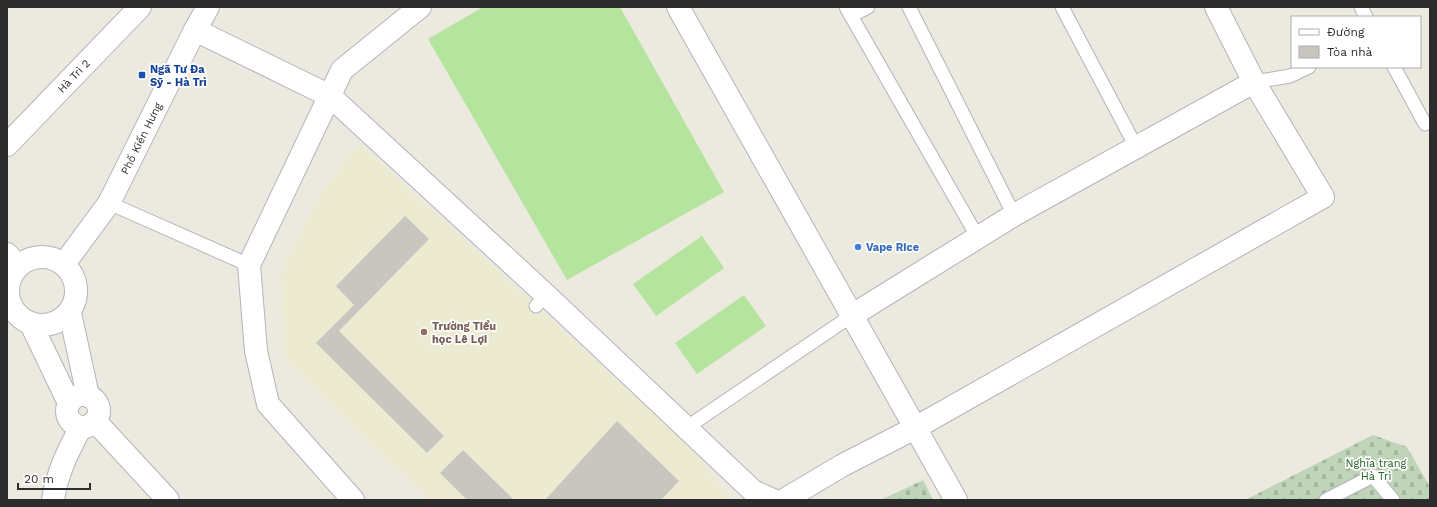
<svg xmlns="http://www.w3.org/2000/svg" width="1437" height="507" font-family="'Work Sans',sans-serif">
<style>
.education{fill:#ecead0}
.cemetery{fill:url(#cemetery-stones)}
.pitch{fill:#b5e49e}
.building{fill:#c8c6be}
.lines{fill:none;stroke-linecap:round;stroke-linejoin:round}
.service-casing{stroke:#b3b3be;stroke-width:15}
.minor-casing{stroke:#b3b3be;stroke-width:24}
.tertiary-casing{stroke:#b3b3be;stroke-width:24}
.service{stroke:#fff;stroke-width:13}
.minor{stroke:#fff;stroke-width:22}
.tertiary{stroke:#fff;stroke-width:22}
.transit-dot{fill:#1a4fb4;stroke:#fff;stroke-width:1.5}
.shop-dot{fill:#3f7fe0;stroke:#fff;stroke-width:1.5}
.education-dot{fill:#8d6e63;stroke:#fff;stroke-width:1.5}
.labels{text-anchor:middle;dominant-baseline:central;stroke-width:3.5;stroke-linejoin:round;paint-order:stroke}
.transit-label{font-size:11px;font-weight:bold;fill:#164399;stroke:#fff;text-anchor:start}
.street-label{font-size:11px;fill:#2c2c2c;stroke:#fff}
.shop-label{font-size:11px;font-weight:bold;fill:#366cbe;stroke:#fff;text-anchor:start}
.education-label{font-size:11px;font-weight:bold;fill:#785e54;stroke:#fff;text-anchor:start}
.park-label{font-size:11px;fill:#216323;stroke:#fff}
</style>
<defs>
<pattern id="cemetery-stones" width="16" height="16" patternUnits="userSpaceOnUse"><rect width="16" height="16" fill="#bfd4b8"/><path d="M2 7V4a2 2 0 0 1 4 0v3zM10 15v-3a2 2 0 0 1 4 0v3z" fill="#a4b69e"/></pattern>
</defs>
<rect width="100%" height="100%" fill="#eceadf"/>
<path class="education" d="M358,143L693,450L730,500H429L285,358L280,273L321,193Z"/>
<g class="cemetery">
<path d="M1373,435L1407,447L1430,487V500H1245Z"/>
<path d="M923,480L933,500H881Z"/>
</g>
<g class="pitch">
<path d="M483,7H620L724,192L567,280L428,39Z"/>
<path d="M702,236L724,268L656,316L633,284Z"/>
<path d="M744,295L766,326L697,374L675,343Z"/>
</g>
<g class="building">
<path d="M405,216L429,239L339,331L444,436L427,453L316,343L354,305L336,286Z"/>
<path d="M617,421L679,481L661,500H545Z"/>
<path d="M463,450L514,500H467L440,473Z"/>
</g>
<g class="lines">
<defs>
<g id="service">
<path d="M846,7L977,236"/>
<path d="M909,7L1014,215"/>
<path d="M1062,7L1136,147"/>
<path d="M1361,7L1366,17"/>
<path d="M851,16L868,7"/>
<path d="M1394,67L1425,124"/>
<path d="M1254,82L1290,76L1309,67"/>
<path d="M109,203L249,265"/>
<path d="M536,306L546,295"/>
<path d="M686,428L851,316"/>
<path d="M1326,500L1373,476L1393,500"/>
</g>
<g id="minor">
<path d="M195,30L330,96L546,295L753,491L773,500"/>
<path id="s1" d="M7,145L140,7"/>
<path d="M7,254L18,266"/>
<path d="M851,316L1014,215L1254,82"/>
<path d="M353,500L268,404L256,351L249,265L342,70L420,7"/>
<path d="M784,500L843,465L915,428L1323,197L1254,82L1216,7"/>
</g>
<g id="tertiary">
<path d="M678,7L956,500"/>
<circle cx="42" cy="291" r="34"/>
<path id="s2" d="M64,264L109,203L195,30L208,7"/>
<path d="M70,313L88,396"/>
<path d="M31,324L69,403"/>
<circle cx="83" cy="411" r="16"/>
<path d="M95,421L168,500"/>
<path d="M53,500C57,473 68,451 81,427"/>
</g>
</defs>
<use href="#service" class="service-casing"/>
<use href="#minor" class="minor-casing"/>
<use href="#tertiary" class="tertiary-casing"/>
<use href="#service" class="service"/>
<use href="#minor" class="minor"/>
<use href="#tertiary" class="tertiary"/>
</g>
<rect class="transit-dot" x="138" y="71" width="8" height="8" rx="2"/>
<circle class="shop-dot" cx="858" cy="247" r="4"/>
<circle class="education-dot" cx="424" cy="332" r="4"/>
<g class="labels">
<g class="transit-label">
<text x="150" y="69">Ngã Tư Đa<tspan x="150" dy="13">Sỹ - Hà Trì</tspan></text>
</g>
<g class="street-label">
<text stroke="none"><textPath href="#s1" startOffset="96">Hà Trì 2</textPath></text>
<text stroke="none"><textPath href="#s2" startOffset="148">Phố Kiến Hưng</textPath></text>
</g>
<g class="shop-label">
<text x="866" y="247">Vape Rice</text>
</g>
<g class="education-label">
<text x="432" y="326">Trường Tiểu<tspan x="432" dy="13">học Lê Lợi</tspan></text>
</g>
<g class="park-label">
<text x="1376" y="463">Nghĩa trang<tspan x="1376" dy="13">Hà Trì</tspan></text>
</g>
</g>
<rect width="1437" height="507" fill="none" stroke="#2c2c2c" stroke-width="16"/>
<rect x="1291" y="16" width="130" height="52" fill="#ffffff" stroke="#ababab"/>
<rect x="1299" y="29" width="20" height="6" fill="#ffffff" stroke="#ababab"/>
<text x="1327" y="36" font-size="12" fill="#2c2c2c">Đường</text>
<rect x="1299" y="46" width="20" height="12" fill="#c8c6be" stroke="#ababab"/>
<text x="1327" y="56" font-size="12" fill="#2c2c2c">Tòa nhà</text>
<path d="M18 483v6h72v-6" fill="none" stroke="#2c2c2c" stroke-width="2"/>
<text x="24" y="483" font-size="12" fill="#2c2c2c" stroke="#ffffff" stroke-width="3" paint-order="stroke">20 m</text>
</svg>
